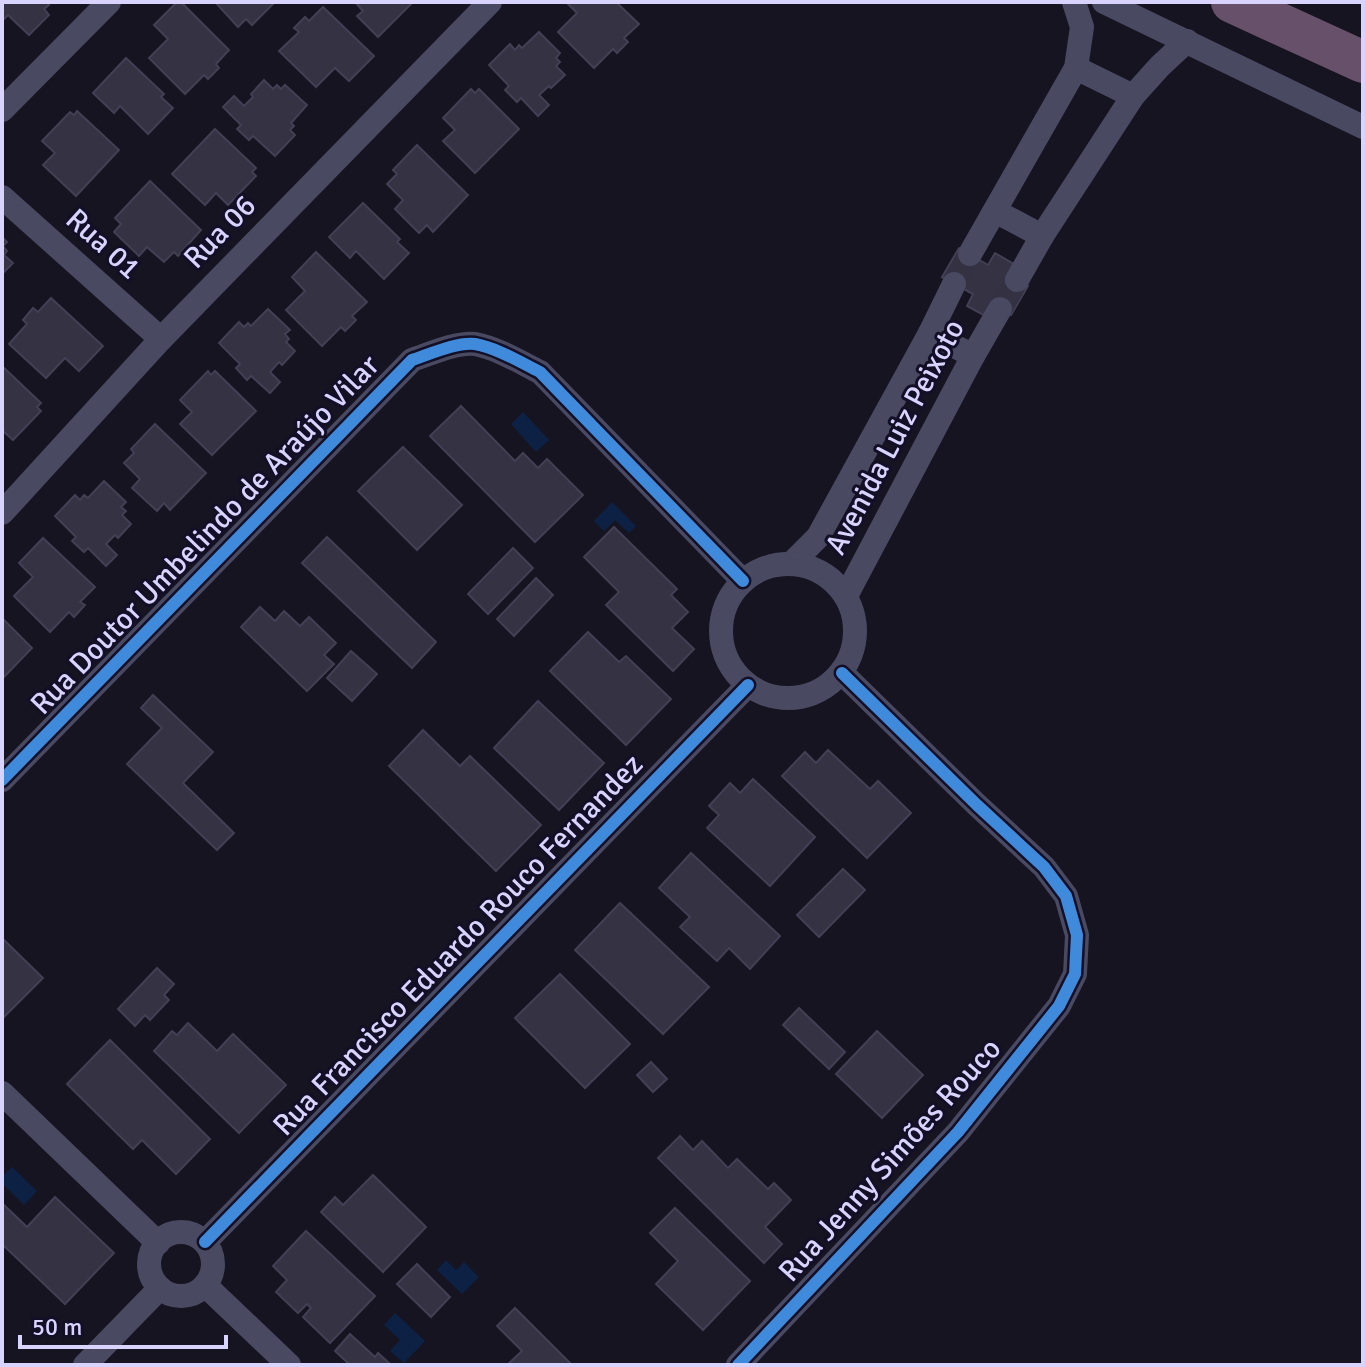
<svg xmlns="http://www.w3.org/2000/svg" width="1365" height="1367" font-family="Signika,sans-serif">
<style>
.water{fill:#0d2144}
.building{fill:#343243;stroke:#433f54;stroke-width:2}
.lines{fill:none;stroke-linecap:round;stroke-linejoin:round}
.minor-tunnel{stroke:#333142;stroke-width:24;stroke-dasharray:24 12;stroke-linecap:butt}
.minor{stroke:#4a4962;stroke-width:24}
.motorway{stroke:#67516a;stroke-width:42}
.cycleway-casing{stroke:#130f26;stroke-width:17}
.cycleway{stroke:#408adc;stroke-width:12}
.labels{text-anchor:middle;dominant-baseline:central;stroke-width:6;stroke-linejoin:round;paint-order:stroke}
.street-label{font-size:30px;fill:#d9d4ff;stroke:#130f26}
</style>
<rect width="100%" height="100%" fill="#161421"/>
<g class="water">
<path d="M523,412L549,440L536,452L511,424Z"/>
<path d="M612,502L636,526L629,533L615,520L604,531L594,521Z"/>
<path d="M12,1167L37,1191L24,1205L2,1183V1177Z"/>
<path d="M446,1260L456,1270L464,1262L479,1277L462,1294L437,1270Z"/>
<path d="M395,1313L425,1341L404,1363L390,1351L400,1340L384,1325Z"/>
</g>
<g class="building">
<path d="M2,2H46L49,5L44,9L49,15L29,35L8,15L4,19L2,17Z"/>
<path d="M177,2H181L229,50L216,64L219,68L208,79L204,75L185,94L149,58L168,39L154,25Z"/>
<path d="M215,2H275L252,25L246,19L238,27Z"/>
<path d="M355,2H411L412,3L378,37L357,16L363,11Z"/>
<path d="M566,2H616L639,24L624,38L628,42L617,53L613,49L594,68L558,32L577,13Z"/>
<path d="M323,7L374,56L349,81L335,68L316,87L279,51L299,32L294,28L305,17L309,21Z"/>
<path d="M539,32L560,53L556,58L560,62L556,66L565,75L551,88L549,86L539,95L549,105L538,116L521,98L517,102L505,90L509,86L489,65L510,44L515,50L519,45L522,48Z"/>
<path d="M126,58L164,94L161,97L173,108L148,134L120,106L114,113L93,93Z"/>
<path d="M264,80L273,89L277,85L281,89L285,85L307,105L291,123L294,126L290,130L295,135L275,156L253,136L249,140L237,129L241,125L223,107L234,96L244,106L253,97L251,94Z"/>
<path d="M471,89L475,93L479,89L519,129L475,173L443,141L455,130L443,118Z"/>
<path d="M77,111L119,150L76,196L43,165L55,153L42,141L70,112L74,115Z"/>
<path d="M215,129L256,168L252,172L256,176L228,205L216,193L205,205L172,174Z"/>
<path d="M417,145L468,195L433,232L427,225L419,233L395,209L403,200L387,184L397,174L393,170Z"/>
<path d="M150,181L201,230L178,256L174,252L164,262L147,247L139,256L114,232L121,224L115,218Z"/>
<path d="M363,203L400,239L397,242L409,253L384,279L356,251L350,258L329,237Z"/>
<path d="M2,237L7,242L3,246L7,251L4,255L13,263L2,274Z"/>
<path d="M959,248L988,265L995,253L1019,267L1013,278L1028,286L1011,315L996,306L989,318L967,306L973,294L942,277Z"/>
<path d="M316,252L367,302L352,316L356,320L345,331L341,327L322,346L286,310L305,291L292,277Z"/>
<path d="M51,298L103,346L79,371L65,358L46,378L9,344L27,324L23,320L33,308L38,312Z"/>
<path d="M268,309L290,330L285,334L289,339L286,342L295,351L282,365L279,362L270,372L280,382L270,393L251,376L247,380L236,368L240,364L219,343L239,322L244,327L248,323L251,326Z"/>
<path d="M2,366L41,403L37,407L41,411L13,440L2,430Z"/>
<path d="M208,371L211,375L215,371L256,411L212,455L180,424L192,412L180,400Z"/>
<path d="M461,406L515,461L523,453L538,468L547,459L583,495L535,542L430,436Z"/>
<path d="M155,424L206,473L170,510L164,503L157,511L132,488L140,479L124,463L134,453L131,449Z"/>
<path d="M403,447L462,505L417,550L358,491Z"/>
<path d="M104,481L126,502L121,507L126,511L122,515L131,524L118,538L115,535L106,544L117,555L106,566L88,548L84,552L72,541L76,537L55,516L75,495L80,500L84,495L88,498Z"/>
<path d="M614,527L677,589L671,595L688,612L672,628L694,649L673,671L606,605L619,592L584,557Z"/>
<path d="M327,537L436,642L412,668L302,563Z"/>
<path d="M43,538L95,587L80,602L85,605L74,617L69,612L50,632L14,596L33,577L19,563Z"/>
<path d="M513,548L533,568L488,614L468,594Z"/>
<path d="M536,578L553,595L514,636L497,619Z"/>
<path d="M260,607L275,621L284,611L300,626L309,617L336,643L324,655L334,664L307,691L241,627Z"/>
<path d="M2,618L32,648L2,679Z"/>
<path d="M588,632L619,662L626,656L671,699L626,745L550,671Z"/>
<path d="M351,651L377,674L352,701L327,678Z"/>
<path d="M153,695L213,752L183,783L234,833L217,850L127,764L162,728L141,708Z"/>
<path d="M538,701L604,763L559,810L494,748Z"/>
<path d="M423,730L460,766L470,756L541,825L496,871L389,766Z"/>
<path d="M828,750L870,789L878,781L911,813L867,858L782,776L805,752L816,763Z"/>
<path d="M753,779L815,837L770,886L707,828L719,815L709,806L730,783L740,793Z"/>
<path d="M691,853L780,936L750,969L729,948L717,961L680,927L690,917L659,888Z"/>
<path d="M843,869L865,890L819,937L797,915Z"/>
<path d="M620,903L709,987L663,1034L575,950Z"/>
<path d="M2,938L43,978L2,1019Z"/>
<path d="M157,968L174,984L164,995L169,1000L150,1020L145,1015L135,1026L118,1009Z"/>
<path d="M560,974L630,1044L585,1088L515,1018Z"/>
<path d="M799,1008L845,1052L829,1069L783,1025Z"/>
<path d="M188,1023L217,1051L233,1034L286,1085L239,1133L154,1051L172,1031L177,1035Z"/>
<path d="M877,1031L923,1075L882,1118L836,1074Z"/>
<path d="M110,1040L210,1139L176,1174L142,1140L133,1149L67,1084Z"/>
<path d="M651,1062L667,1079L653,1092L637,1075Z"/>
<path d="M680,1136L693,1150L702,1141L728,1168L737,1159L768,1189L774,1183L791,1200L765,1227L782,1244L764,1263L658,1158Z"/>
<path d="M373,1175L426,1227L383,1272L321,1212L335,1197L343,1205Z"/>
<path d="M55,1197L114,1253L65,1304L2,1244V1203L27,1227Z"/>
<path d="M675,1208L750,1281L703,1330L656,1284L678,1261L650,1233Z"/>
<path d="M306,1231L375,1296L330,1343L303,1317L311,1308L307,1304L298,1313L276,1292L287,1280L273,1266Z"/>
<path d="M417,1264L450,1297L431,1317L397,1284Z"/>
<path d="M515,1308L572,1365H507L522,1351L497,1326Z"/>
<path d="M350,1334L375,1357L378,1353L389,1363L387,1365H350L335,1351Z"/>
</g>
<g class="lines">
<g class="minor-tunnel">
<path d="M954,284L970,254"/>
<path d="M1000,309L1017,280"/>
</g>
<g class="minor">
<path d="M1104,2L1363,127"/>
<path d="M1076,68L1133,96"/>
<path d="M2,110L109,2"/>
<path d="M2,197L161,339"/>
<path d="M995,211L1042,236"/>
<path d="M970,254L1076,68L1082,27L1074,2"/>
<path d="M1017,280L1042,236L1133,96L1160,66L1187,41"/>
<path d="M930,333L973,356"/>
<path d="M2,513L161,339L490,2"/>
<path d="M792,563L818,537L930,333L954,284"/>
<circle cx="788" cy="631" r="67"/>
<path d="M846,596L973,356L1000,309"/>
<path d="M2,780L412,360C430,354 456,342 475,344C497,348 520,362 540,372L743,581"/>
<path d="M2,1093L158,1243"/>
<circle cx="181" cy="1264" r="32"/>
<path d="M205,1242L748,685"/>
<path d="M205,1285L289,1365"/>
<path d="M85,1365L160,1288"/>
<path d="M738,1365L958,1132L1059,1006L1075,974L1077,935L1066,896L1044,867L977,805L842,673"/>
</g>
<path class="motorway" d="M1232,2L1363,62"/>
<defs>
<g id="cycleway">
<path d="M2,780L412,360C430,354 456,342 475,344C497,348 520,362 540,372L743,581"/>
<path d="M205,1242L748,685"/>
<path d="M738,1365L958,1132L1059,1006L1075,974L1077,935L1066,896L1044,867L977,805L842,673"/>
</g>
</defs>
<use href="#cycleway" class="cycleway-casing"/>
<use href="#cycleway" class="cycleway"/>
</g>
<g class="labels">
<g class="street-label">
<text transform="translate(220 232) rotate(-46)">Rua 06</text>
<text transform="translate(103 244) rotate(42)">Rua 01</text>
<text transform="translate(895 437) rotate(-62)">Avenida Luiz Peixoto</text>
<text transform="translate(205 535) rotate(-46)">Rua Doutor Umbelindo de Araújo Vilar</text>
<text transform="translate(458 945) rotate(-46)">Rua Francisco Eduardo Rouco Fernandez</text>
<text transform="translate(890 1160) rotate(-48)">Rua Jenny Simões Rouco</text>
</g>
</g>
<rect width="1365" height="1367" fill="none" stroke="#d9d4ff" stroke-width="8"/>
<path d="M20 1335v12h206v-12" fill="none" stroke="#d9d4ff" stroke-width="4"/>
<text x="32" y="1335" font-size="24" fill="#d9d4ff" stroke="#130f26" stroke-width="6" paint-order="stroke">50 m</text>
</svg>
